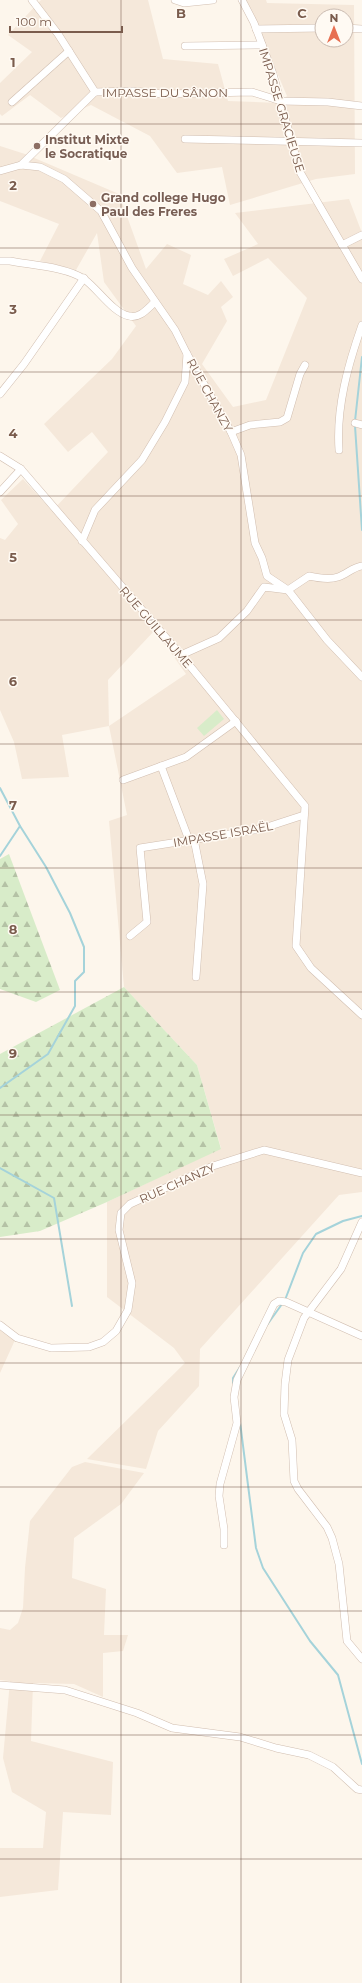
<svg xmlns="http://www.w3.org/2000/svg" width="362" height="1983" font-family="Montserrat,sans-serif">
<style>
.residential{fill:#f5e8da;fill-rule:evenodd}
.forest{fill:url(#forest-firs)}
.garden{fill:#d8ecc9}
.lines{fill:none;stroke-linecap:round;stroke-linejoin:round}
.stream{stroke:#a5d3da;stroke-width:2}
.street-casing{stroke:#d1beb0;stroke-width:8}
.street{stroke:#fff;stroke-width:7}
.grid{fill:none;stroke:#7a5c4d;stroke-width:1;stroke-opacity:0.55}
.education-dot{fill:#8d6e63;stroke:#fffaf3;stroke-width:1.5}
.labels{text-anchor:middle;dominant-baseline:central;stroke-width:3;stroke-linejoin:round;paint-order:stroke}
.street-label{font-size:12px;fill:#7a5c4d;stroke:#fffaf3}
.education-label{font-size:12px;font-weight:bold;fill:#785e54;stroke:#fffaf3;text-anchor:start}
.grid-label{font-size:13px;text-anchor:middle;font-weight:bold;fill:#7a5c4d;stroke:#fffaf3;stroke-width:3;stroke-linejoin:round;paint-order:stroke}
</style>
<defs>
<pattern id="forest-firs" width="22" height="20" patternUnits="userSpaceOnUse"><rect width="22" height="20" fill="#d8ecc9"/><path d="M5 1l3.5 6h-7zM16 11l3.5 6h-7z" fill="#b4c2a5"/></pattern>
</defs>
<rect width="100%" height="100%" fill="#fdf6ec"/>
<g class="residential">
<path d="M41,0H148L163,59L218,64L228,101L279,103L287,96L246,0H266L267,3L354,5L355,174L316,179L230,205L222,167L177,173L150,136L91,105L61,118L30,95L2,116L0,114V83L32,52L8,35ZM322,16H346V40H322Z"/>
<path d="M0,146L25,154L119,194L146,269L167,244L191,255L183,284L208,295L221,281L233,297L221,307L227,321L202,364L233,407L266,400L307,298L268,258L233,276L224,259L258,244L235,213L349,199L362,233V1192L339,1195L200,1349L199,1386L158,1431L146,1469L87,1459L185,1363L174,1348L107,1297V1202L221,1148L197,1065L124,987L109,821L127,815L109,726L62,735L69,777L22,779L14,742L0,710V538L5,540L18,524L1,500L23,479L52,511L108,452L92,432L68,452L44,424L112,359L136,326L104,282L97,233L76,270L40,261L59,224L0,201ZM155,630L186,674L109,726L108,680Z"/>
<path d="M0,1328L15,1340L0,1373Z"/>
<path d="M85,1462L144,1473L121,1504L74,1538L72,1578L106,1589L104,1635H128L123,1651L103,1653V1697L74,1684L33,1683L31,1741L113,1762L111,1815L63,1812L58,1890L0,1897V1848H43L46,1812L12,1792L3,1758L10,1681L0,1680V1628L10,1630L18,1623L23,1608L25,1568L30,1521L72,1467Z"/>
</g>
<g class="forest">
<path d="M9,854L60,990L36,1002L0,989V859Z"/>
<path d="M124,987L197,1065L221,1149L107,1202L40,1231L0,1237V1054Z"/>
</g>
<path class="garden" d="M217,710L224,719L204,736L197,728Z"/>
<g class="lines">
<g class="stream">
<path d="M355,421L362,357"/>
<path d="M355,426L362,530"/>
<path d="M0,788L20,826L46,867L70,913L84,947V972L75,981V1006L48,1054L0,1088"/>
<path d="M0,856L20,826"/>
<path d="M0,1168L54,1198L72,1306"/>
<path d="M285,1300L303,1253L316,1234L343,1221L362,1216"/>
<path d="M267,1325L282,1304"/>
<path d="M233,1383V1378L240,1367"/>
<path d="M240,1422L256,1548L263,1568L310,1641L338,1675L362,1764"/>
</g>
<defs>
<g id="street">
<path d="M175,0L184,3L213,0"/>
<path d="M242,0L254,23L273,74L300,172L362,279"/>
<path d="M346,28L362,29"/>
<path d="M256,29L322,28"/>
<path d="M185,46L262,45"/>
<path d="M95,92L133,91L163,94L252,92L281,101L328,102L362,106"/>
<path d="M12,102L69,51"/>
<path d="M185,139L362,143"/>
<path d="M21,165L95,92L58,34L32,0"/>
<path d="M0,171L21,165L40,167L64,179L101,211L132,268L175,330L187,354L231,432L241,455L255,543L262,558L267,576L288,590L327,640L362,677"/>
<path d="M342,245L362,235"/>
<path d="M0,261H10C31,265 67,267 84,279C98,289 113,313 129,316C140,319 148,308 155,302"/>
<path d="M0,394L24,364L84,278"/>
<path d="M355,423L362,425"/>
<path d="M231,432L250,425L280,422L287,418L300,374L305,365"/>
<path d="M339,450C336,407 348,365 362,325"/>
<path d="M0,456L21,469L181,655L305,806L296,946L311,968L362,1015"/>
<path d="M0,492L21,469"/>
<path d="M82,541L95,510L142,460L165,422L185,382L187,354"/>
<path d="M181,655L219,638L247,611L264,587L288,590L309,576C318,578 329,580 338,577C347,574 353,567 362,566"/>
<path d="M161,766L189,840"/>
<path d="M123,780L186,757L236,721"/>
<path d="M194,839L203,884L196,977"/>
<path d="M130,936L147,922L140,848L261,829L304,815"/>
<path d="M362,1222L341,1269L304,1318L288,1360L285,1384L284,1414L292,1440L294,1481L298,1489L327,1527L332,1538L339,1564L347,1641L362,1659"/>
<path d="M0,1325L17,1338L51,1348L89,1347L103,1342L116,1331L128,1310L132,1283L119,1230L121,1213L130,1204L213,1166L264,1150L362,1173"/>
<path d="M224,1545V1529L219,1496L220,1484L237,1423L234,1397L237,1380L274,1304L279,1301L286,1302L362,1336"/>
<path d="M0,1685L65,1690L137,1713L172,1728L240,1737L276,1748L309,1755L333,1767L357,1789L362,1790"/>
</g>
</defs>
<use href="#street" class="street-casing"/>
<use href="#street" class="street"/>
</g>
<path class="grid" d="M121,0V1983M241,0V1983M0,124H362M0,248H362M0,372H362M0,496H362M0,620H362M0,744H362M0,868H362M0,992H362M0,1115H362M0,1239H362M0,1363H362M0,1487H362M0,1611H362M0,1735H362M0,1859H362"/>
<g class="education-dot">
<circle cx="37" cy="146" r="4"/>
<circle cx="93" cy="204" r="4"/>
</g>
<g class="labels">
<g class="street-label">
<text x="165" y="92">IMPASSE DU SÂNON</text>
<text transform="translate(282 110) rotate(73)">IMPASSE GRACIEUSE</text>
<text transform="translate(210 395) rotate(61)">RUE CHANZY</text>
<text transform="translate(156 627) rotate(49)">RUE GUILLAUME</text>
<text transform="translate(223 834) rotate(-10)">IMPASSE ISRAËL</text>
<text transform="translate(177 1183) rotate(-24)">RUE CHANZY</text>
</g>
<g class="education-label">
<text x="45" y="139">Institut Mixte<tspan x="45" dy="14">le Socratique</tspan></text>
<text x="101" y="197">Grand college Hugo<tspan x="101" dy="14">Paul des Freres</tspan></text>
</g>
</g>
<g class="grid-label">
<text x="181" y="18">B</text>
<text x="302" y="18">C</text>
<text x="13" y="67">1</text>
<text x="13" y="190">2</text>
<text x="13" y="314">3</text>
<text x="13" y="438">4</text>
<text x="13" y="562">5</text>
<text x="13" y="686">6</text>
<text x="13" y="810">7</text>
<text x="13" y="934">8</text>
<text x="13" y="1058">9</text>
</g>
<g transform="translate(334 28)"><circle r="19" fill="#fffaf3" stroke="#cabbb1"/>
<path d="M0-3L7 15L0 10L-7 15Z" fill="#e76f51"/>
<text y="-6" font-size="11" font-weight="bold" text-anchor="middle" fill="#7a5c4d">N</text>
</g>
<path d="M10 26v6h112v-6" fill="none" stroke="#7a5c4d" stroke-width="2"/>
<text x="16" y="26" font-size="12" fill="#7a5c4d" stroke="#fffaf3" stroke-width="3" paint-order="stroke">100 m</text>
</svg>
